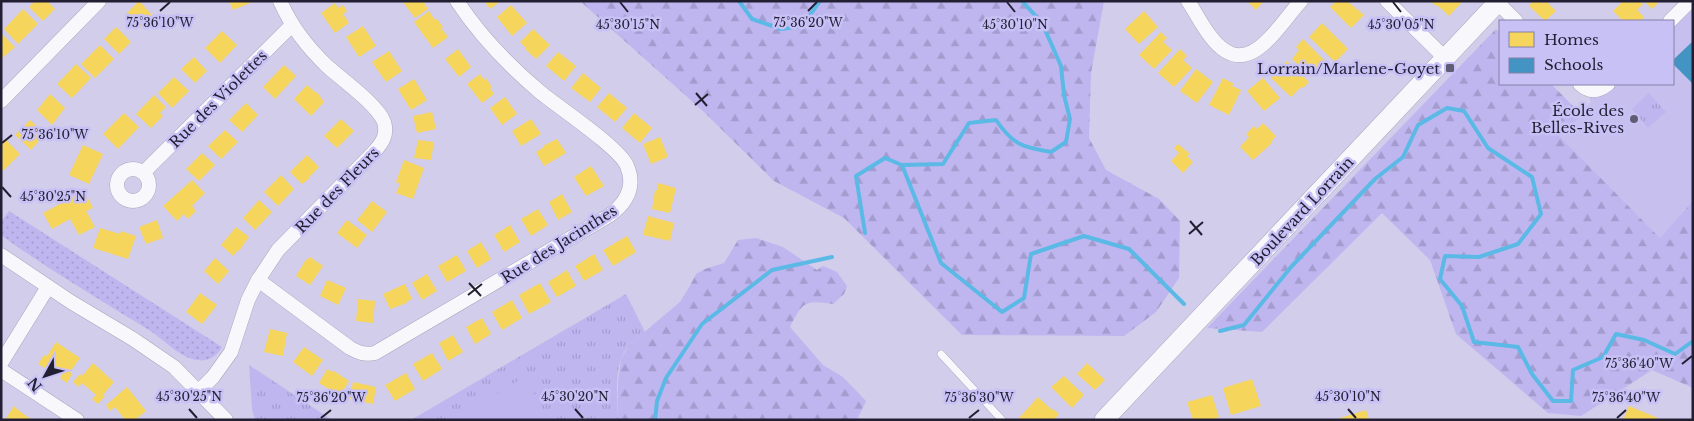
<svg xmlns="http://www.w3.org/2000/svg" width="1694" height="421" font-family="'Libre Baskerville',serif">
<style>
.built{fill:#c7c0ee}
.grass{fill:url(#grass-dots)}
.forest{fill:url(#forest-firs)}
.park{fill:url(#park-tufts)}
.pitch{fill:#bfb6f0}
.homes{fill:#f6d55c}
.schools{fill:#4393c3}
.lines{fill:none;stroke-linecap:round;stroke-linejoin:round}
.stream{stroke:#5bb9e6;stroke-width:4}
.service-casing{stroke:#a8a5bc;stroke-width:8}
.minor-casing{stroke:#a8a5bc;stroke-width:15}
.secondary-casing{stroke:#a8a5bc;stroke-width:20}
.service{stroke:#f8f8fc;stroke-width:7}
.minor{stroke:#f8f8fc;stroke-width:14}
.secondary{stroke:#f8f8fc;stroke-width:19}
.ticks{fill:none;stroke:#221f33;stroke-width:2}
.poi-dot{fill:#5f5c73;stroke:#c8c1f6;stroke-width:2}
.labels{text-anchor:middle;dominant-baseline:central;stroke-width:5;stroke-linejoin:round;paint-order:stroke}
.poi-label{font-size:15px;fill:#221f33;stroke:#c8c1f6;text-anchor:end}
.street-label{font-size:15px;fill:#221f33;stroke:#c8c1f6}
.ticks-label{font-size:12px;text-anchor:middle;fill:#221f33;stroke:#c8c1f6;stroke-width:5;stroke-linejoin:round;paint-order:stroke}
</style>
<defs>
<pattern id="grass-dots" width="8" height="8" patternUnits="userSpaceOnUse" patternTransform="scale(1.25)"><rect width="8" height="8" fill="#bfb6f0"/><path d="M2 2h.1M6 6h.1" fill="none" stroke="#a49cce" stroke-width="1.8" stroke-linecap="round"/></pattern>
<pattern id="forest-firs" width="22" height="20" patternUnits="userSpaceOnUse" patternTransform="scale(1.25)"><rect width="22" height="20" fill="#bfb6f0"/><path d="M5 1l3.5 6h-7zM16 11l3.5 6h-7z" fill="#a49cce"/></pattern>
<pattern id="park-tufts" width="24" height="20" patternUnits="userSpaceOnUse" patternTransform="scale(1.25)"><rect width="24" height="20" fill="#bfb6f0"/><path d="M3 7l-1-3M5 7V3M7 7l1-3M15 17l-1-3M17 17v-4M19 17l1-3" fill="none" stroke="#a49cce"/></pattern>
</defs>
<rect width="100%" height="100%" fill="#d1cdea"/>
<path class="built" d="M1693,1V205L1660,238L1558,136L1591,102L1585,88L1608,84H1673V21Z"/>
<path class="grass" d="M9,211L222,347C217,356 208,362 197,360C181,358 165,341 152,332C101,300 49,270 1,235V222Z"/>
<g class="forest">
<path d="M580,1H1104L1091,73L1089,138L1106,170L1159,199L1180,221L1179,278L1156,312L1124,336L962,335L844,218L774,181L704,112Z"/>
<path d="M1496,29L1500,33V84H1551L1582,115L1559,136L1660,238L1693,201V388L1652,370L1581,416L1548,413L1456,334L1430,260L1382,213L1262,332L1207,328Z"/>
<path d="M756,238L783,247L817,270L823,266L837,272L847,286L844,294L833,304C805,300 803,301 790,327L823,365L843,377L866,401L857,420H618V381L621,359L629,345L680,302L690,286L696,274L705,269L724,263L738,240Z"/>
</g>
<g class="park">
<path d="M1649,93L1666,112L1648,128L1632,109Z"/>
<path d="M626,294L645,332C640,336 635,340 630,344C612,363 618,396 618,420H411Z"/>
<path d="M249,365L332,420H255L252,409Z"/>
</g>
<path class="pitch" d="M524,377L547,415L539,420H455Z"/>
<g class="homes">
<path d="M35,1H47L55,9L43,21L29,7Z"/>
<path d="M139,1L152,15L139,28L125,15Z"/>
<path d="M229,1H255L233,10Z"/>
<path d="M402,1H426L424,3L428,9L415,18Z"/>
<path d="M484,1H501L490,9Z"/>
<path d="M1247,1H1264L1256,10Z"/>
<path d="M1336,1H1347L1364,15L1351,28L1330,7Z"/>
<path d="M1430,1H1463L1449,16L1437,5L1436,6Z"/>
<path d="M1533,1H1541L1543,4L1546,1L1556,11L1545,21L1529,6Z"/>
<path d="M1623,1H1641L1643,4L1637,10L1644,17L1640,21H1623L1613,11Z"/>
<path d="M1644,1H1660L1652,9Z"/>
<path d="M335,3L338,8L343,5L347,11L343,14L349,23L335,33L321,13Z"/>
<path d="M511,5L527,23L512,36L497,17Z"/>
<path d="M23,9L38,24L18,44L4,29Z"/>
<path d="M429,11L435,20L437,19L443,27L441,28L448,37L433,48L414,22Z"/>
<path d="M1144,11L1158,27L1139,44L1125,29Z"/>
<path d="M1322,23L1348,49L1335,62L1309,37Z"/>
<path d="M363,26L376,46L359,57L346,37Z"/>
<path d="M116,27L131,42L119,54L104,39Z"/>
<path d="M533,29L550,45L536,59L525,49L526,48L520,42Z"/>
<path d="M222,31L237,45L220,63L205,48Z"/>
<path d="M1161,32L1167,38L1163,42L1172,50L1154,69L1139,55Z"/>
<path d="M1,33L15,47L1,59Z"/>
<path d="M1303,39L1326,62L1311,77L1292,59L1299,50L1296,47Z"/>
<path d="M100,45L114,59L95,78L81,64Z"/>
<path d="M458,49L471,67L459,77L445,59Z"/>
<path d="M1180,49L1187,56L1183,60L1192,68L1174,87L1158,73Z"/>
<path d="M389,51L402,71L386,82L372,62Z"/>
<path d="M558,52L576,66L564,81L546,66Z"/>
<path d="M194,57L207,71L195,83L181,69Z"/>
<path d="M1287,61L1309,82L1303,88L1301,87L1291,97L1271,78Z"/>
<path d="M76,64L91,78L72,98L57,84Z"/>
<path d="M284,65L296,76L275,99L263,87Z"/>
<path d="M1196,69L1213,82L1197,103L1180,91Z"/>
<path d="M583,73L601,88L590,102L571,88Z"/>
<path d="M480,74L484,80L486,78L492,87L490,88L494,94L482,103L467,84Z"/>
<path d="M174,77L189,91L172,108L158,93Z"/>
<path d="M1223,78L1234,84L1232,86L1241,90L1229,115L1209,105Z"/>
<path d="M1263,78L1280,98L1264,111L1247,91Z"/>
<path d="M414,79L427,100L411,110L398,89Z"/>
<path d="M307,85L316,93L317,92L324,102L311,116L294,99Z"/>
<path d="M609,93L627,108L615,122L597,107Z"/>
<path d="M50,94L65,108L52,125L37,110Z"/>
<path d="M154,95L166,107L160,113L163,116L151,128L136,114Z"/>
<path d="M505,97L517,114L502,125L490,108Z"/>
<path d="M246,103L258,115L242,132L229,120Z"/>
<path d="M432,112L436,129L417,133L413,116Z"/>
<path d="M124,113L139,127L118,149L103,134Z"/>
<path d="M634,113L652,128L640,143L622,128Z"/>
<path d="M341,119L354,131L337,148L324,136Z"/>
<path d="M531,119L541,134L521,146L512,131Z"/>
<path d="M30,120L45,134L31,150L15,135Z"/>
<path d="M1263,123L1276,136L1271,142L1272,143L1253,160L1240,147L1249,137L1246,134L1254,126L1257,129Z"/>
<path d="M225,130L238,142L221,159L208,146Z"/>
<path d="M660,137L668,157L651,164L643,144Z"/>
<path d="M5,139L20,154L3,171L1,169V143Z"/>
<path d="M557,139L566,153L544,166L536,152L544,147L543,146Z"/>
<path d="M418,140L434,142L431,160L414,158Z"/>
<path d="M1178,144L1190,154L1187,156L1193,162L1183,173L1171,161L1179,153L1174,148Z"/>
<path d="M83,145L103,154L89,184L69,175Z"/>
<path d="M202,153L215,165L199,181L186,169Z"/>
<path d="M307,155L319,167L309,177L310,178L302,184L290,172Z"/>
<path d="M404,160L424,168L413,199L396,193L400,184L396,182Z"/>
<path d="M591,166L604,186L586,196L574,177Z"/>
<path d="M281,175L294,189L278,206L264,192Z"/>
<path d="M192,180L205,193L192,206L196,211L188,219L184,214L177,221L163,206Z"/>
<path d="M658,183L676,188L670,213L652,209L655,190H657Z"/>
<path d="M84,191L93,208L86,211L95,227L79,235L70,219L52,229L43,213Z"/>
<path d="M562,194L572,212L558,220L549,202Z"/>
<path d="M259,200L272,212L255,230L243,218Z"/>
<path d="M372,201L387,212L372,232L357,220Z"/>
<path d="M538,209L548,225L531,236L521,219Z"/>
<path d="M648,216L674,223L670,241L643,235Z"/>
<path d="M157,220L163,238L146,244L139,227Z"/>
<path d="M347,220L367,235L357,248L337,233Z"/>
<path d="M510,225L520,242L504,252L494,235Z"/>
<path d="M236,227L249,237L239,251L238,250L233,256L221,245Z"/>
<path d="M100,228L120,234L121,231L136,236L128,259L93,248Z"/>
<path d="M627,236L636,252L613,266L603,250Z"/>
<path d="M481,242L491,259L477,268L467,251Z"/>
<path d="M594,254L603,270L584,281L575,266Z"/>
<path d="M457,255L466,271L447,282L438,266Z"/>
<path d="M310,257L323,266L310,285L296,276L305,261Z"/>
<path d="M215,258L229,271L218,284L204,271Z"/>
<path d="M567,270L576,286L557,297L548,282Z"/>
<path d="M427,274L437,291L422,300L412,283Z"/>
<path d="M327,280L346,288L338,305L320,296Z"/>
<path d="M540,283L551,302L529,314L519,295Z"/>
<path d="M405,284L412,299L406,302L407,303L390,309L383,294Z"/>
<path d="M200,293L217,305L202,324L186,312Z"/>
<path d="M358,299L375,301L373,323L356,321Z"/>
<path d="M512,300L522,318L502,330L492,312Z"/>
<path d="M482,318L491,334L475,344L466,327Z"/>
<path d="M270,329L287,333L283,356L264,352Z"/>
<path d="M453,335L463,352L448,361L439,343Z"/>
<path d="M56,342L80,358L70,372L72,374L67,383L60,378L63,373L48,364L45,368L38,364L44,355L47,356Z"/>
<path d="M304,347L323,360L312,376L293,362Z"/>
<path d="M432,353L442,369L423,381L413,364Z"/>
<path d="M93,363L114,382L103,395L105,396L98,404L92,399L96,395L82,383L79,387L73,382L80,374L82,376Z"/>
<path d="M1087,363L1105,380L1095,390L1077,374Z"/>
<path d="M327,369L333,372L334,371L349,381L340,396L319,383Z"/>
<path d="M406,373L415,389L395,401L385,385Z"/>
<path d="M1064,376L1084,395L1072,408L1051,387Z"/>
<path d="M1252,379L1261,406L1231,415L1223,388Z"/>
<path d="M353,382L376,387L373,404L350,399Z"/>
<path d="M127,387L146,411L135,420H125L115,407L110,411L106,405Z"/>
<path d="M1212,395L1219,417L1211,420H1193L1187,402Z"/>
<path d="M1038,397L1052,410L1053,409L1059,414L1054,420H1021L1019,418Z"/>
<path d="M14,406L18,410L32,420H5Z"/>
<path d="M1629,406L1658,418L1657,420H1623Z"/>
<path d="M1366,410L1369,420H1337V419Z"/>
</g>
<path class="schools" d="M1693,41V84L1673,64V60Z"/>
<g class="lines">
<g class="stream">
<path d="M739,1L752,19L781,29L802,26L820,1"/>
<path d="M902,165L941,263L1002,312L1024,298L1031,254L1084,236L1129,249L1184,304"/>
<path d="M865,233L856,176L885,158L902,165L943,164L969,123L996,120C1013,145 1022,147 1051,152L1066,142L1070,119L1064,95L1061,66L1042,23L1022,1"/>
<path d="M1220,331L1244,325L1291,267L1375,179L1403,157L1418,125L1447,108L1464,111L1488,148L1532,177L1541,214L1518,244L1479,257L1445,256L1440,279L1462,306L1474,342L1518,347L1532,374L1553,401H1571L1573,370L1603,357L1616,334L1644,340L1675,354L1693,341"/>
<path d="M655,420L657,401L666,378L702,324L772,270L832,257"/>
</g>
<defs>
<path id="service" d="M941,354L1002,420"/>
<g id="minor">
<path d="M1188,1C1196,13 1202,26 1211,37C1247,84 1276,28 1301,1"/>
<path d="M1387,1L1445,58"/>
<path d="M1498,3L1516,21"/>
<path d="M1670,21L1690,1"/>
<path d="M1580,84C1590,93 1598,92 1608,84"/>
<path d="M1,101L99,1"/>
<circle cx="133" cy="185" r="16"/>
<path d="M144,172L292,25"/>
<path d="M1,255L71,302L133,339L174,367L226,420"/>
<path d="M258,280L350,348C359,353 365,355 375,353L610,215C626,203 636,187 627,166C620,148 558,107 540,92C508,65 480,36 457,1"/>
<path d="M1,363L48,287"/>
<path d="M1,370L77,420"/>
<path d="M199,391L213,377L231,352L248,300L258,280L278,250L374,152C382,143 388,135 384,122C378,105 341,79 327,66C307,47 291,26 280,1"/>
</g>
<path id="secondary" d="M1104,420L1499,1"/>
</defs>
<use href="#service" class="service-casing"/>
<use href="#minor" class="minor-casing"/>
<use href="#secondary" class="secondary-casing"/>
<use href="#service" class="service"/>
<use href="#minor" class="minor"/>
<use href="#secondary" class="secondary"/>
</g>
<path class="ticks" d="M620,2L628,12M1007,2L1015,12M1393,2L1401,12M160,11L170,2M808,11L817,2M696,93L707,106M695,105L708,94M2,143L12,135M2,187L11,197M1190,221L1202,235M1189,234L1203,222M469,283L481,296M468,295L482,284M1682,364L1692,356M189,409L197,418M575,409L583,418M1348,409L1356,418M321,418L331,410M969,418L979,410M1617,418L1626,410"/>
<g class="poi-dot">
<rect x="1445" y="63" width="10" height="10" rx="2.5"/>
<circle cx="1634" cy="119" r="5"/>
</g>
<g class="labels">
<g class="poi-label">
<text x="1440" y="68">Lorrain/Marlene-Goyet</text>
<text x="1624" y="110">École des<tspan x="1624" dy="17">Belles-Rives</tspan></text>
</g>
<g class="street-label">
<text transform="translate(218 99) rotate(-45)">Rue des Violettes</text>
<text transform="translate(337 190) rotate(-46)">Rue des Fleurs</text>
<text transform="translate(1302 211) rotate(-47)">Boulevard Lorrain</text>
<text transform="translate(559 244) rotate(-32)">Rue des Jacinthes</text>
</g>
</g>
<g class="ticks-label">
<text x="160" y="27">75°36'10"W</text>
<text x="808" y="27">75°36'20"W</text>
<text x="628" y="29">45°30'15"N</text>
<text x="1015" y="29">45°30'10"N</text>
<text x="1401" y="29">45°30'05"N</text>
<text x="55" y="139">75°36'10"W</text>
<text x="53" y="201">45°30'25"N</text>
<text x="1639" y="368">75°36'40"W</text>
<text x="189" y="401">45°30'25"N</text>
<text x="575" y="401">45°30'20"N</text>
<text x="1348" y="401">45°30'10"N</text>
<text x="331" y="402">75°36'20"W</text>
<text x="979" y="402">75°36'30"W</text>
<text x="1626" y="402">75°36'40"W</text>
</g>
<rect width="1694" height="421" fill="none" stroke="#221f33" stroke-width="5"/>
<rect x="1499" y="20" width="175" height="65" fill="#c8c1f6" stroke="#8680a8"/>
<rect x="1509" y="32" width="25" height="15" fill="#f6d55c" stroke="#8680a8"/>
<text x="1544" y="45" font-size="15" fill="#221f33">Homes</text>
<rect x="1509" y="58" width="25" height="15" fill="#4393c3" stroke="#8680a8"/>
<text x="1544" y="70" font-size="15" fill="#221f33">Schools</text>
<g transform="translate(45 376) rotate(230)" stroke="#c8c1f6" stroke-width="4" paint-order="stroke">
<path d="M0-4L9 19L0 12L-9 19Z" fill="#221f33"/>
<text y="-8" font-size="14" font-weight="bold" text-anchor="middle" fill="#221f33">N</text>
</g>
</svg>
